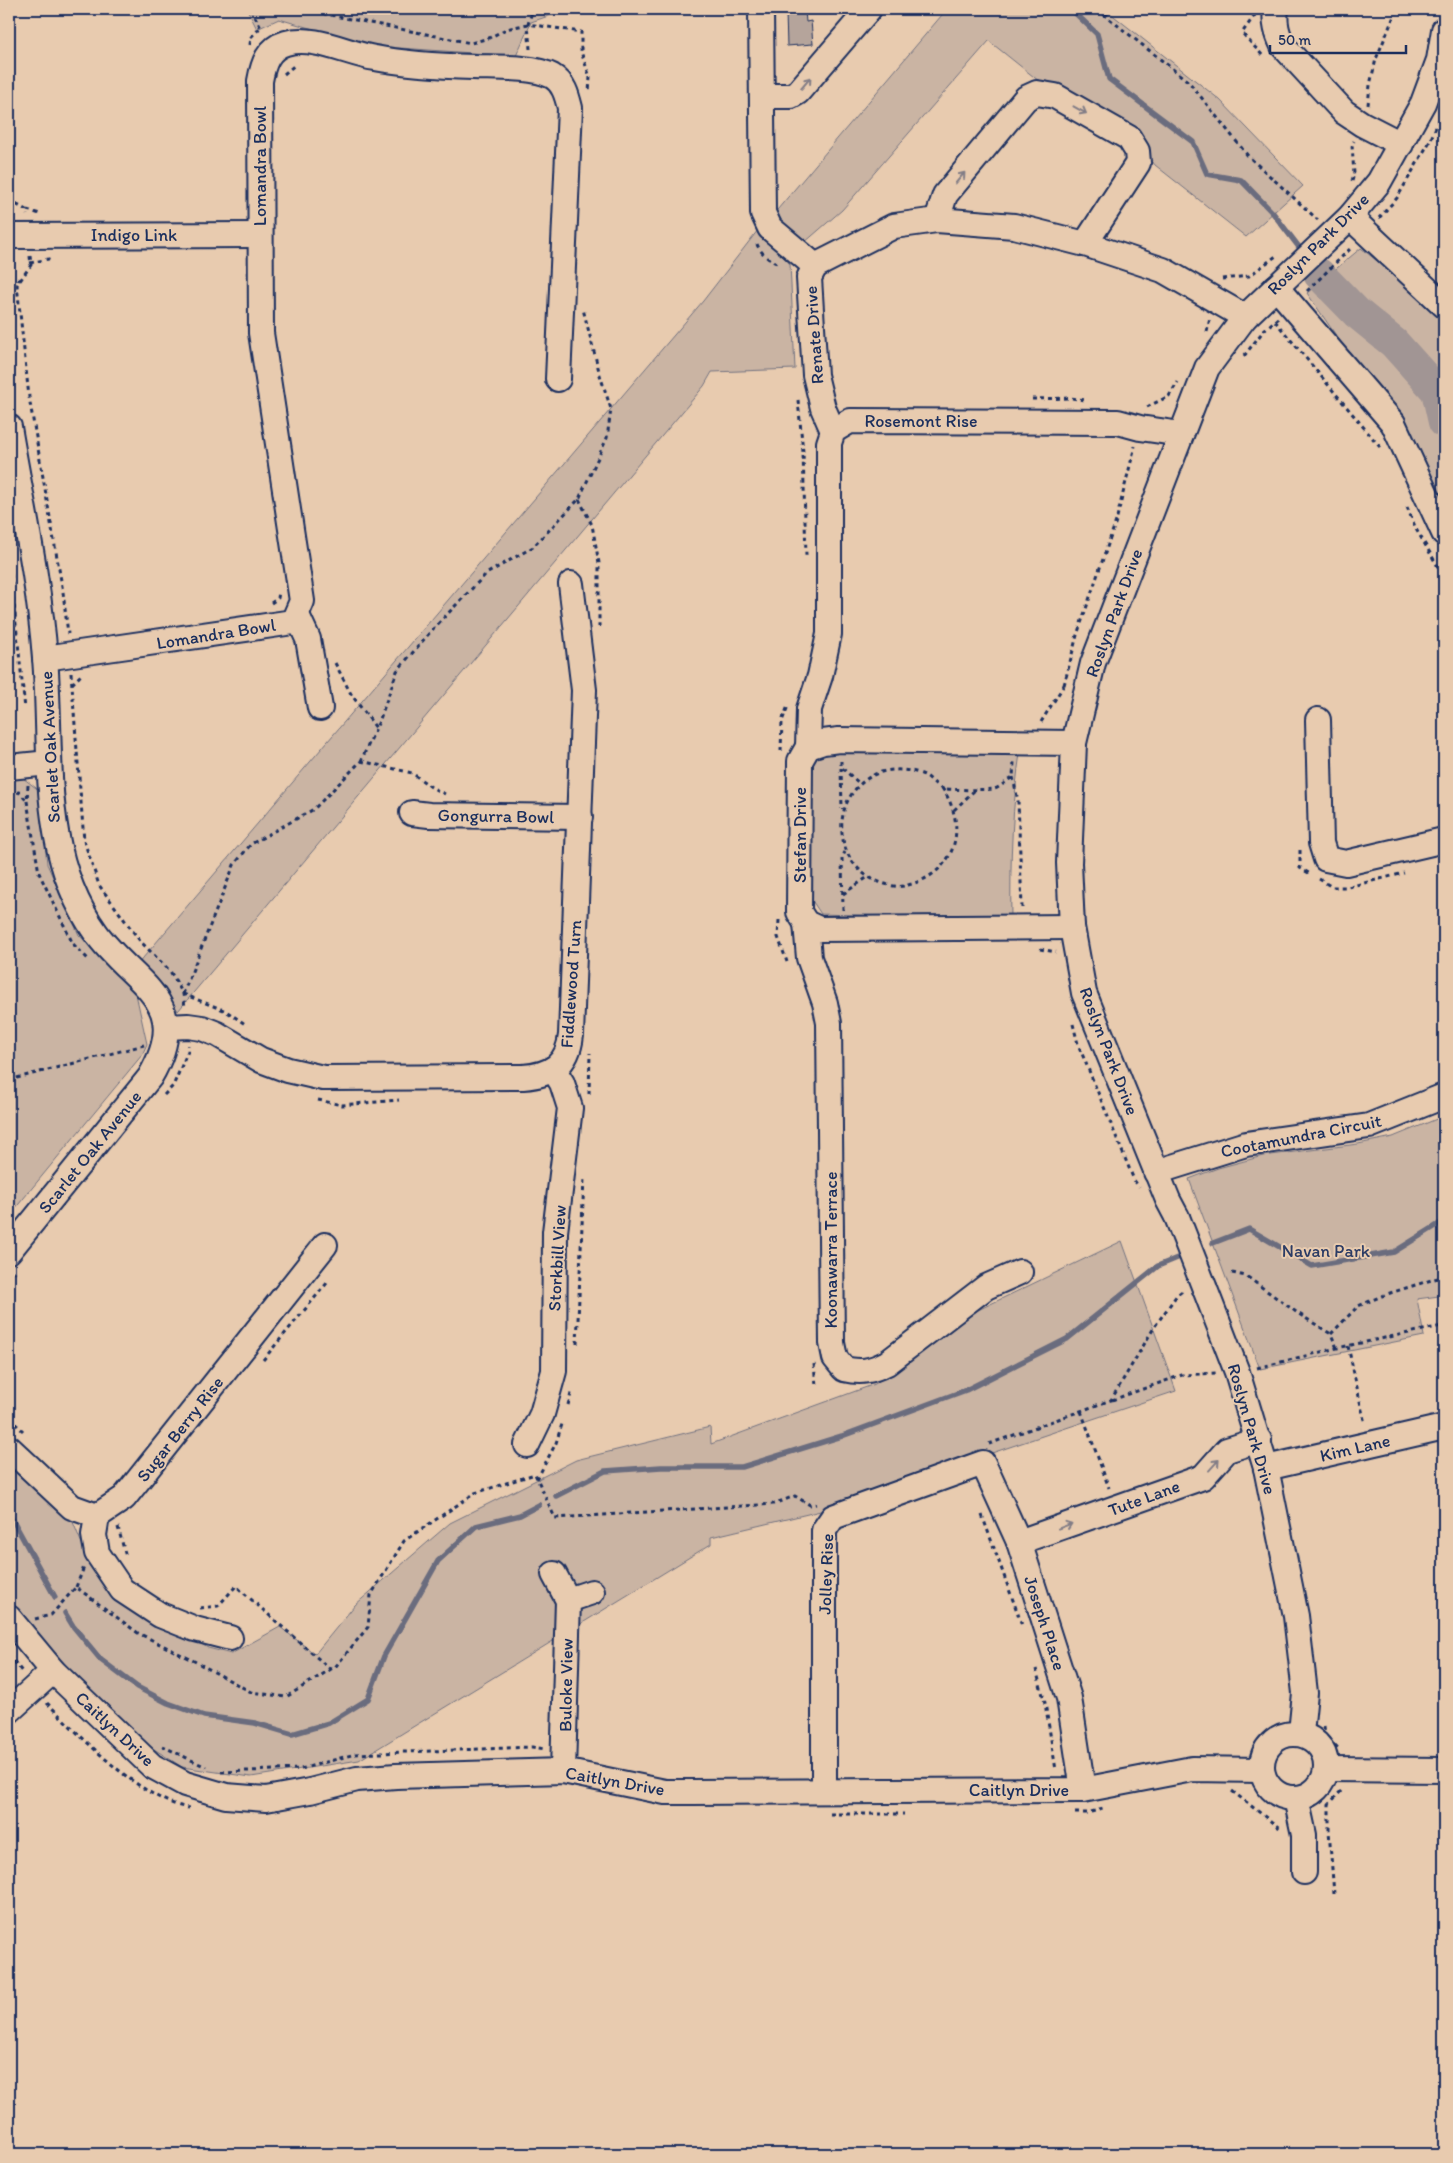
<svg xmlns="http://www.w3.org/2000/svg" width="1453" height="2163" font-family="Itim,sans-serif">
<style>
.green{fill:#cab4a3;stroke:#727280}
.lines{fill:none;stroke-linecap:round;stroke-linejoin:round}
.stream{stroke:#6b6c7e;stroke-width:5.5}
.river{stroke:#a19594;stroke-width:32}
.building{fill:#b5a49b;stroke:#1b2f5e}
.minor-casing{stroke:#1b2f5e;stroke-width:28}
.path{stroke:#1b2f5e;stroke-width:3;stroke-dasharray:4 4;stroke-linecap:butt}
.minor{stroke:#e8cbaf;stroke-width:24}
.minor-bridge-casing{stroke:#1b2f5e;stroke-width:28;stroke-linecap:butt}
.minor-bridge{stroke:#e8cbaf;stroke-width:24}
.oneway{stroke:#827d86}
.labels{text-anchor:middle;dominant-baseline:central;stroke-width:4;stroke-linejoin:round;paint-order:stroke}
.street-label{font-size:18px;fill:#1b2f5e;stroke:#e8cbaf}
.park-label{font-size:18px;fill:#2c3c65;stroke:#e8cbaf}
</style>
<rect width="100%" height="100%" fill="#e8cbaf"/>
<filter id="ink" filterUnits="userSpaceOnUse"><feTurbulence type="fractalNoise" baseFrequency=".02" numOctaves="2"/><feDisplacementMap in="SourceGraphic" scale="10" xChannelSelector="R" yChannelSelector="G"/><feConvolveMatrix kernelMatrix="1 2 1 2 8 2 1 2 1" color-interpolation-filters="sRGB"/></filter>
<g filter="url(#ink)">
<g class="green">
<path d="M247,9H569L531,22L516,56L371,46L279,19L257,29Z"/>
<path d="M947,9H1105L1220,100L1303,186L1246,237L1155,165L1131,132L1039,81L989,41L842,210L804,243L772,216Z"/>
<path d="M758,230L790,264L795,369L712,372L704,386L178,1011L162,984L137,965L703,301Z"/>
<path d="M1361,248L1433,306L1444,323V506L1422,456L1388,396L1346,350L1307,293Z"/>
<path d="M1021,746C1012,806 1010,859 1011,920L821,914L805,890L807,767L823,748Z"/>
<path d="M19,775L40,791L47,864L79,935L136,994L147,1044L142,1055L9,1216V776Z"/>
<path d="M1444,1116V1292L1439,1296L1417,1299L1424,1336L1260,1369L1189,1179L1218,1168L1263,1156L1358,1144L1393,1137Z"/>
<path d="M1122,1241L1176,1391L974,1459L854,1503L711,1537V1544L359,1760L251,1777L182,1767L118,1726L27,1631L9,1603V1459L68,1510L82,1544L109,1591L208,1648L231,1654L280,1627L315,1654L355,1605L450,1523L576,1460L710,1427L711,1444L875,1384L978,1310Z"/>
</g>
<g class="lines">
<g class="stream">
<path d="M1071,9L1097,34L1109,79L1193,142L1207,174L1241,180L1273,213L1305,255"/>
<path d="M1310,262L1319,274"/>
<path d="M1213,1243L1249,1229L1312,1266L1394,1252L1444,1221"/>
<path d="M556,1496L605,1471L661,1467H742L842,1436L966,1390L1067,1339L1158,1266L1187,1254"/>
<path d="M9,1513L55,1597"/>
<path d="M65,1613L73,1626L101,1660L137,1687L168,1703L204,1716L255,1723L292,1734L329,1723L368,1699L384,1656L438,1561L476,1526L520,1515L539,1505"/>
</g>
<path class="river" d="M1319,274L1357,313L1394,343L1437,391L1444,422"/>
</g>
<path class="building" d="M805,11L806,22L811,21L813,44L787,46L786,13Z"/>
<g class="lines">
<defs>
<g id="minor">
<path d="M761,9L763,213L770,228L815,266L894,226L937,220L1014,226L1085,244L1163,270L1245,317"/>
<path d="M1276,9C1274,23 1277,33 1283,46L1344,112L1362,124L1401,144"/>
<path d="M763,96H791L798,92L869,9"/>
<path d="M1350,217L1444,305"/>
<path d="M937,220L945,195L1026,98L1037,93L1055,96L1129,138L1137,151L1138,163L1085,244"/>
<path d="M9,236L259,235"/>
<path d="M815,266L809,278L815,375L823,408L833,431"/>
<path d="M1276,287L1393,423L1444,533"/>
<path d="M9,427C22,504 39,580 45,658C53,751 38,852 96,933C134,986 195,1000 150,1077L9,1251"/>
<path d="M297,615L308,639L320,708"/>
<path d="M45,658L293,622L302,601L261,333L260,81C263,64 268,48 286,43C314,35 348,54 375,58C407,64 441,66 473,67C495,68 533,66 552,76C564,83 567,96 570,108L558,379"/>
<path d="M1318,720L1321,843L1326,859L1346,863L1444,840"/>
<path d="M808,747L809,709L820,676L829,634V443L833,431L850,421L1118,422L1140,428L1181,434"/>
<path d="M9,767L49,763"/>
<path d="M412,813L429,815L580,817"/>
<path d="M806,923L809,958L825,1003L829,1023L832,1343L835,1358L844,1369C861,1373 871,1371 887,1363L986,1287L1020,1272"/>
<path d="M1072,927L819,929L806,923L799,912L800,761L808,747L823,742L839,740L1074,743"/>
<path d="M167,1027L188,1026L202,1028L217,1034L261,1060L288,1070L323,1078L523,1077C551,1075 568,1065 571,1035L584,690L571,584"/>
<path d="M1156,1172L1246,1144L1369,1126L1444,1096"/>
<path d="M1177,1217L1168,1200L1084,993L1072,927L1069,863L1074,743L1093,663L1207,368L1245,317L1350,217L1379,182L1423,103L1439,60L1444,30"/>
<path d="M1205,1289L1237,1372L1266,1468L1296,1616L1305,1693L1301,1733"/>
<path d="M527,1445L542,1414L554,1371L555,1232L570,1108L562,1083L553,1069"/>
<path d="M9,1448L72,1507L97,1516L124,1498L325,1245"/>
<path d="M1266,1468L1444,1427"/>
<path d="M97,1516L94,1535L97,1553L122,1590L160,1615L195,1629L230,1638"/>
<path d="M1019,1542L1203,1477L1227,1450L1259,1440"/>
<path d="M554,1574L568,1600L563,1771"/>
<path d="M568,1600L592,1592"/>
<path d="M9,1618L53,1671L152,1766L185,1784L226,1796L266,1799L310,1791L357,1779L396,1776L563,1771L665,1792H692L1083,1790L1192,1769L1261,1770"/>
<path d="M9,1711L53,1671"/>
<circle cx="1294" cy="1766" r="32"/>
<path d="M1326,1769L1444,1770"/>
<path d="M824,1791V1530L833,1517L983,1463L1019,1542L1069,1698L1083,1790"/>
<path d="M1296,1798L1304,1835V1872"/>
</g>
</defs>
<use href="#minor" class="minor-casing"/>
<g class="path">
<path d="M251,9L261,28"/>
<path d="M316,9L325,14L471,43L489,38L506,29L528,24L581,32V52L590,77L589,93"/>
<path d="M1097,9L1189,82L1248,156L1318,220"/>
<path d="M1255,15L1242,33L1263,56"/>
<path d="M1105,16L1113,9"/>
<path d="M250,45L251,37L261,27"/>
<path d="M530,49L528,24L533,9"/>
<path d="M284,74L296,64"/>
<path d="M1368,105L1370,85L1376,59L1397,9"/>
<path d="M9,118L11,188L14,203L26,210L27,215"/>
<path d="M1352,181L1354,174L1352,145L1354,141"/>
<path d="M27,210L40,214"/>
<path d="M1379,218L1397,198L1430,141L1439,120"/>
<path d="M757,244C759,251 771,263 779,263"/>
<path d="M30,256L31,265L17,285L29,397L63,592L68,634"/>
<path d="M30,263L53,258"/>
<path d="M9,278L21,280"/>
<path d="M1222,279L1249,276L1276,256"/>
<path d="M1307,291L1352,247"/>
<path d="M1275,321L1380,447"/>
<path d="M1207,332L1210,318"/>
<path d="M1244,356L1264,330L1278,318"/>
<path d="M1032,399L1071,398L1086,400"/>
<path d="M798,400L803,452L806,556"/>
<path d="M1147,407L1169,396L1178,382"/>
<path d="M579,499L592,525L599,563V627"/>
<path d="M1407,507L1416,529L1444,577"/>
<path d="M9,558L25,709"/>
<path d="M271,603L278,598L279,592"/>
<path d="M335,663L351,694L376,728"/>
<path d="M71,673L84,841L99,885L140,941L170,971L183,994L185,1007"/>
<path d="M72,684L82,674"/>
<path d="M1064,685L1077,635L1116,521L1135,446"/>
<path d="M1041,722L1064,685H1066"/>
<path d="M781,751L782,721L788,706"/>
<path d="M361,761L412,773L431,787L445,794"/>
<path d="M841,761V767L860,784"/>
<path d="M841,768L842,809"/>
<path d="M1013,777L1018,801L1022,908"/>
<path d="M28,785L27,801L39,873L73,944L88,959"/>
<path d="M942,788C969,827 956,873 908,885C899,888 891,886 882,883C831,867 827,794 878,773C892,768 913,769 926,776C931,779 935,785 941,788C945,790 987,790 994,789C1000,788 1007,780 1013,777L1014,762"/>
<path d="M9,793L19,792L27,801"/>
<path d="M954,810L976,789"/>
<path d="M1300,850V868L1312,875"/>
<path d="M1319,879L1332,887H1348L1404,873"/>
<path d="M843,894L868,877"/>
<path d="M843,910L842,858L845,852"/>
<path d="M779,920L778,937L787,962"/>
<path d="M1040,949L1056,952"/>
<path d="M183,994L234,865L251,844L314,809L361,761L380,719L397,671L432,630L486,574L533,547L579,499L607,438L611,409L600,375L583,309"/>
<path d="M183,994L226,1011L245,1024"/>
<path d="M1073,1024L1078,1044L1134,1180L1139,1187"/>
<path d="M9,1080L144,1045"/>
<path d="M589,1094L590,1053"/>
<path d="M164,1095L173,1086L188,1051V1045"/>
<path d="M318,1100L342,1105L399,1100"/>
<path d="M1232,1273L1246,1276L1299,1314L1331,1334L1337,1348"/>
<path d="M9,1279L15,1271"/>
<path d="M1331,1334L1358,1306L1387,1294L1444,1276"/>
<path d="M577,1344L584,1178"/>
<path d="M1348,1346L1365,1424"/>
<path d="M263,1360L327,1283"/>
<path d="M814,1364L816,1386"/>
<path d="M1257,1368L1337,1348L1442,1326L1444,1329"/>
<path d="M1112,1400L1182,1375L1216,1373"/>
<path d="M568,1405L572,1390"/>
<path d="M1081,1411L1109,1488"/>
<path d="M9,1418L23,1431"/>
<path d="M989,1444L1111,1400L1155,1326L1177,1295L1185,1289"/>
<path d="M537,1479L556,1443L563,1421"/>
<path d="M982,1515L1022,1625"/>
<path d="M118,1527L126,1557"/>
<path d="M76,1587L84,1567"/>
<path d="M200,1608L218,1606L236,1586L330,1669"/>
<path d="M35,1619L51,1615L76,1587L138,1633L194,1661L251,1692L286,1697L336,1666L368,1627L371,1595L404,1541L475,1493L535,1474L555,1518L773,1504L795,1496L810,1505L816,1504"/>
<path d="M9,1655L23,1673"/>
<path d="M1036,1669L1045,1703L1056,1770"/>
<path d="M47,1703C82,1737 140,1800 189,1808"/>
<path d="M1324,1726L1325,1736L1338,1749"/>
<path d="M162,1746L206,1767"/>
<path d="M221,1772L301,1769L355,1754L532,1747L545,1749"/>
<path d="M1232,1791L1282,1830"/>
<path d="M1075,1813H1087L1103,1809"/>
<path d="M830,1814H904"/>
<path d="M1334,1894L1329,1831V1804L1342,1790"/>
</g>
<use href="#minor" class="minor"/>
<defs>
<path id="minor-bridge" d="M1177,1217L1205,1289"/>
</defs>
<use href="#minor-bridge" class="minor-bridge-casing"/>
<use href="#minor-bridge" class="minor-bridge"/>
</g>
<defs><path id="oneway-shaft" d="M-6 0H5M1.5-3L5.5 0L1.5 3" fill="none" stroke-width="1.6" stroke-linecap="round" stroke-linejoin="round" transform="scale(1.25)"/></defs>
<g class="oneway">
<use href="#oneway-shaft" transform="translate(806 83) rotate(-50)"/>
<use href="#oneway-shaft" transform="translate(1080 110) rotate(29)"/>
<use href="#oneway-shaft" transform="translate(960 178) rotate(-50)"/>
<use href="#oneway-shaft" transform="translate(1214 1465) rotate(-48)"/>
<use href="#oneway-shaft" transform="translate(1065 1526) rotate(-20)"/>
</g>
</g>
<g class="labels">
<g class="street-label">
<text transform="translate(260 166) rotate(-90)">Lomandra Bowl</text>
<text x="134" y="235">Indigo Link</text>
<text transform="translate(1318 244) rotate(-45)">Roslyn Park Drive</text>
<text transform="translate(814 335) rotate(-94)">Renate Drive</text>
<text x="921" y="421">Rosemont Rise</text>
<text transform="translate(1114 613) rotate(-70)">Roslyn Park Drive</text>
<text transform="translate(216 634) rotate(-9)">Lomandra Bowl</text>
<text transform="translate(50 747) rotate(-93)">Scarlet Oak Avenue</text>
<text transform="translate(496 816) rotate(1)">Gongurra Bowl</text>
<text transform="translate(800 835) rotate(-90)">Stefan Drive</text>
<text transform="translate(571 984) rotate(-86)">Fiddlewood Turn</text>
<text transform="translate(1109 1051) rotate(69)">Roslyn Park Drive</text>
<text transform="translate(1301 1136) rotate(-11)">Cootamundra Circuit</text>
<text transform="translate(90 1152) rotate(-51)">Scarlet Oak Avenue</text>
<text transform="translate(831 1250) rotate(-90)">Koonawarra Terrace</text>
<text transform="translate(557 1258) rotate(-87)">Storkbill View</text>
<text transform="translate(180 1429) rotate(-52)">Sugar Berry Rise</text>
<text transform="translate(1252 1429) rotate(74)">Roslyn Park Drive</text>
<text transform="translate(1355 1448) rotate(-13)">Kim Lane</text>
<text transform="translate(1144 1498) rotate(-20)">Tute Lane</text>
<text transform="translate(826 1574) rotate(-88)">Jolley Rise</text>
<text transform="translate(1045 1623) rotate(72)">Joseph Place</text>
<text transform="translate(566 1685) rotate(-89)">Buloke View</text>
<text transform="translate(115 1729) rotate(43)">Caitlyn Drive</text>
<text transform="translate(615 1781) rotate(10)">Caitlyn Drive</text>
<text x="1019" y="1790">Caitlyn Drive</text>
</g>
<g class="park-label">
<text x="1326" y="1251">Navan Park</text>
</g>
</g>
<rect width="1453" height="2163" fill="none" stroke="#e8cbaf" stroke-width="30"/>
<rect x="15" y="15" width="1423" height="2133" fill="none" stroke="#1b2f5e" stroke-width="2" filter="url(#ink)"/>
<path d="M1270 45v8h136v-8" fill="none" stroke="#1b2f5e" stroke-width="2.5"/>
<text x="1278" y="45" font-size="15" fill="#1b2f5e" stroke="#e8cbaf" stroke-width="4" paint-order="stroke">50 m</text>
</svg>
